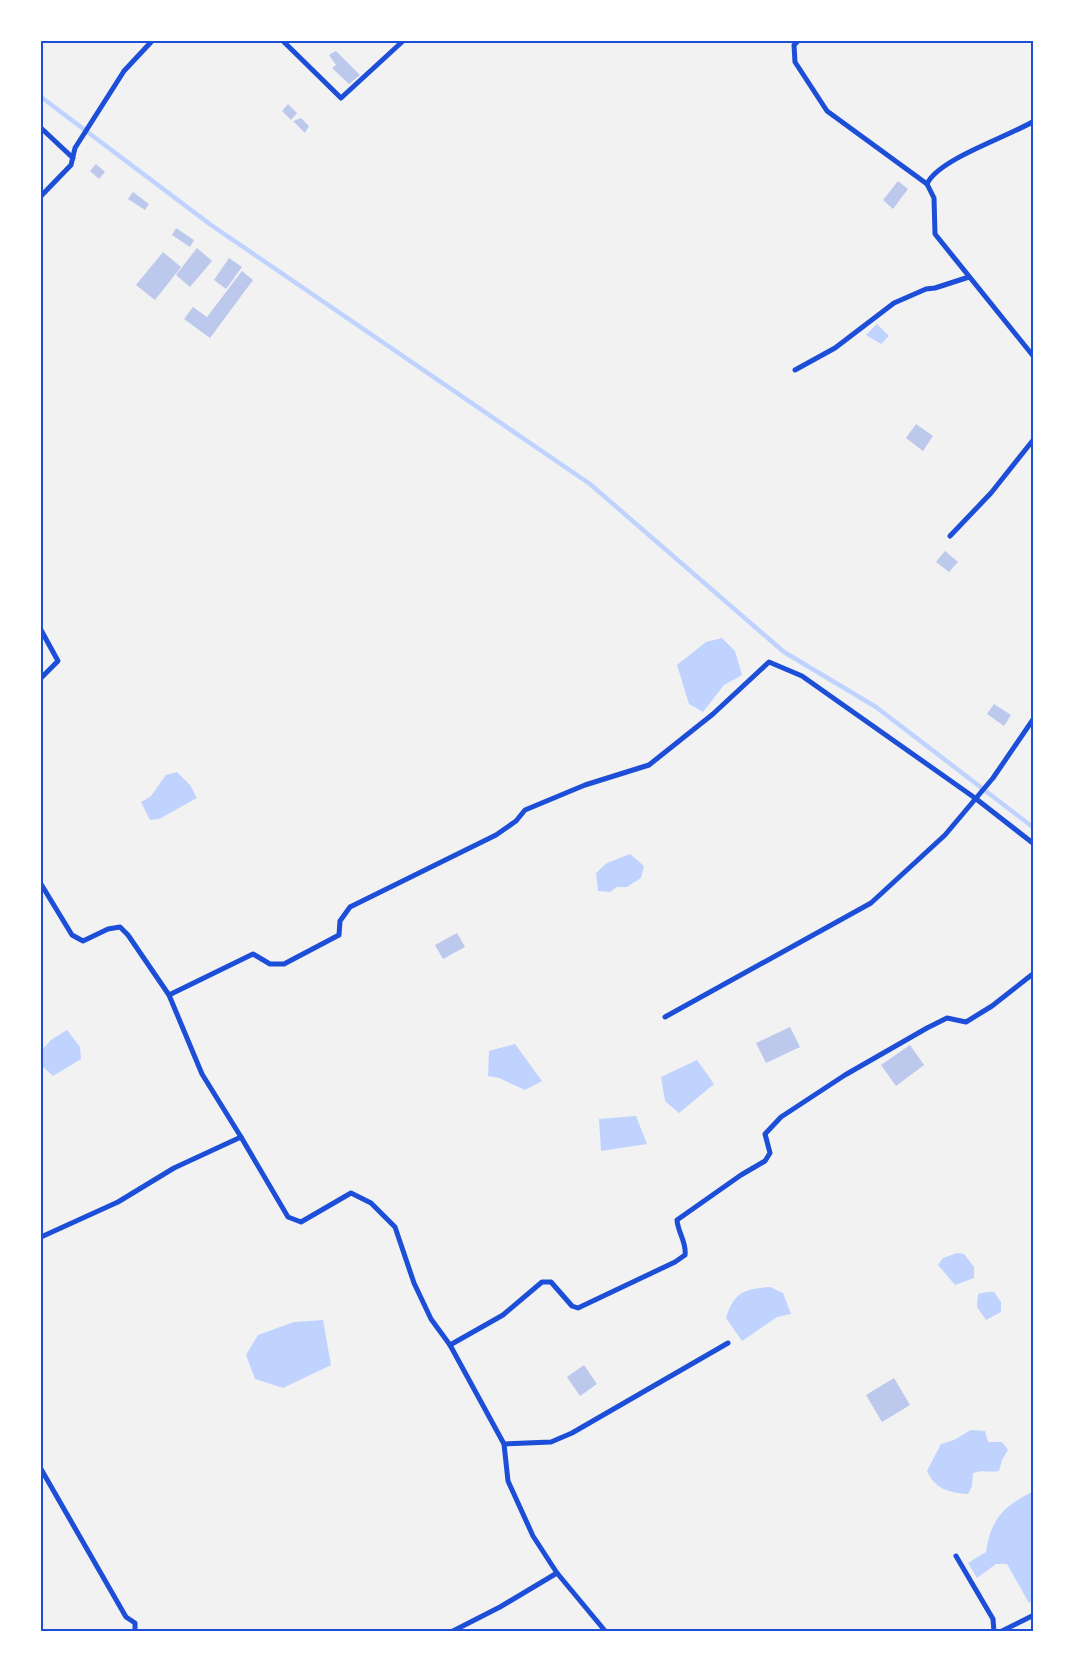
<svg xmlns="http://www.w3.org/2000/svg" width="1075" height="1673" font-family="'Exo 2',sans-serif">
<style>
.water{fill:#bfd3fe}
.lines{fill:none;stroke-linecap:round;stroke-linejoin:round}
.stream{stroke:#bfd3fe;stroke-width:4.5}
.building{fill:#bdc9ec}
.minor{stroke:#1d4ed8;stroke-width:5}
.neatline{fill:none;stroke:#1d4ed8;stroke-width:2}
</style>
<rect width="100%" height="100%" fill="#f2f2f2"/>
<g class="water">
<path d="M877,324L889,336L881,344L866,335Z"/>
<path d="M722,638L735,651L742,675L724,685L703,712L689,704L677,665L706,642Z"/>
<path d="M177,772L190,785L197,798L159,819L150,820L141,802L151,796L166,775Z"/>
<path d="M630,854L644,866L641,878L627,887H617L610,892L598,891L596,873L607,863Z"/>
<path d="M67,1030L80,1047L81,1059L53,1076L41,1065V1051L51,1040Z"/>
<path d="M515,1044L542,1081L525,1090L499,1078L488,1076L489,1051Z"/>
<path d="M697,1060L714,1084L679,1113L665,1101L661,1077Z"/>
<path d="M636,1116L647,1144L601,1151L599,1119Z"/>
<path d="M957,1253L964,1254L974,1267V1278L955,1285L938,1265L943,1258Z"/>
<path d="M770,1287L783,1293L791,1314L777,1317L742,1341L726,1318C734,1292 745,1289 770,1287Z"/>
<path d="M987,1292H994L1001,1302V1312L986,1320L977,1307L978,1294Z"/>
<path d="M323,1320L331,1365L283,1388L255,1379L246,1355L258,1335L294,1322Z"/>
<path d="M971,1430L985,1431L988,1442H1002L1008,1450L1002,1460L999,1471C989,1473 984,1469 973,1473L972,1486L968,1494C949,1493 935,1489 927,1471L941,1444L954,1440Z"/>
<path d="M1034,1491V1600L1029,1603L1007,1564H996L977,1578L968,1563L986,1552C991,1518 1004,1506 1034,1491Z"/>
</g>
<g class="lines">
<path class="stream" d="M41,97L211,225L590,484L784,652L876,707L1034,828"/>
</g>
<g class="building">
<path d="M336,51L360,75L349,84L332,68L336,65L329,55Z"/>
<path d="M288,104L297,113L291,120L282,111Z"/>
<path d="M301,118L309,126L305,133L293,121Z"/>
<path d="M96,164L105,172L99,179L90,171Z"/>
<path d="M898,181L908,189L893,209L883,200Z"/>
<path d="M133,192L149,204L145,210L128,199Z"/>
<path d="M176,228L194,240L190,247L172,235Z"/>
<path d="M197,248L212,261L190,287L176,275Z"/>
<path d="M163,252L181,267L155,300L136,285Z"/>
<path d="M229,258L242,267L226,289L214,280Z"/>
<path d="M242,271L253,280L210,338L184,319L193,307L207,317Z"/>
<path d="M916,424L933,436L923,451L906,438Z"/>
<path d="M945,551L958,562L949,572L936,562Z"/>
<path d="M994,704L1011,715L1004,726L987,714Z"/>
<path d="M457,933L465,947L443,959L435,945Z"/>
<path d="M790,1027L800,1047L766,1063L756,1043Z"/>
<path d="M910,1045L924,1065L896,1086L881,1065Z"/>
<path d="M584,1365L597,1384L580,1396L567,1377Z"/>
<path d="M894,1378L910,1405L882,1422L866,1395Z"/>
</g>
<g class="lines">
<g class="minor">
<path d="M283,41L341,98L403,41"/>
<path d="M798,41L794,45L795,62L827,111L927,184L934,198L935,234L1034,357"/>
<path d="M41,128L73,158"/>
<path d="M927,184C938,159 1008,137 1034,121"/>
<path d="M41,196L71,165L75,148L124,71L152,41"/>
<path d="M795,370L835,348L894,303L926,289L935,288L969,277"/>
<path d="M950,536L991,493L1034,439"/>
<path d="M41,630L58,661L41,678"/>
<path d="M41,884L72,935L83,941L108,929L120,927L128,935L169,995L202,1074L241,1137L174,1168L118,1202L41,1237"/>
<path d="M169,995L253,954L270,964H284L339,935L340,921L350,907L496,835L516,821L525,810L585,785L649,765L713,714L769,662L802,676L975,798L1034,844"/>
<path d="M665,1017L871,903L945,835L993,778L1034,718"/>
<path d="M241,1137L288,1217L301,1222L351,1193L371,1203L395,1227L414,1283L431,1319L450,1345L504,1444L508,1481L533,1536L557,1573L606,1632"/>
<path d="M450,1345L503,1315L542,1282H551L572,1306L578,1308L675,1262L685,1255C687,1243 678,1233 677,1220L741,1175L765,1161L770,1153L765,1134L781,1117L845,1075L927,1028L947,1018L966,1022L992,1006L1034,973"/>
<path d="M504,1444L551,1442L572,1433L728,1343"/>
<path d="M41,1469L126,1617L135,1623V1632"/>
<path d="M956,1556L993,1619L994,1632"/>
<path d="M451,1632L500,1607L557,1573"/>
<path d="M1000,1632L1034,1615"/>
</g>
</g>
<rect width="1075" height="1673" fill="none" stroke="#ffffff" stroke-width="85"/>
<rect x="42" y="42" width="990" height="1588" class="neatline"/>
</svg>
